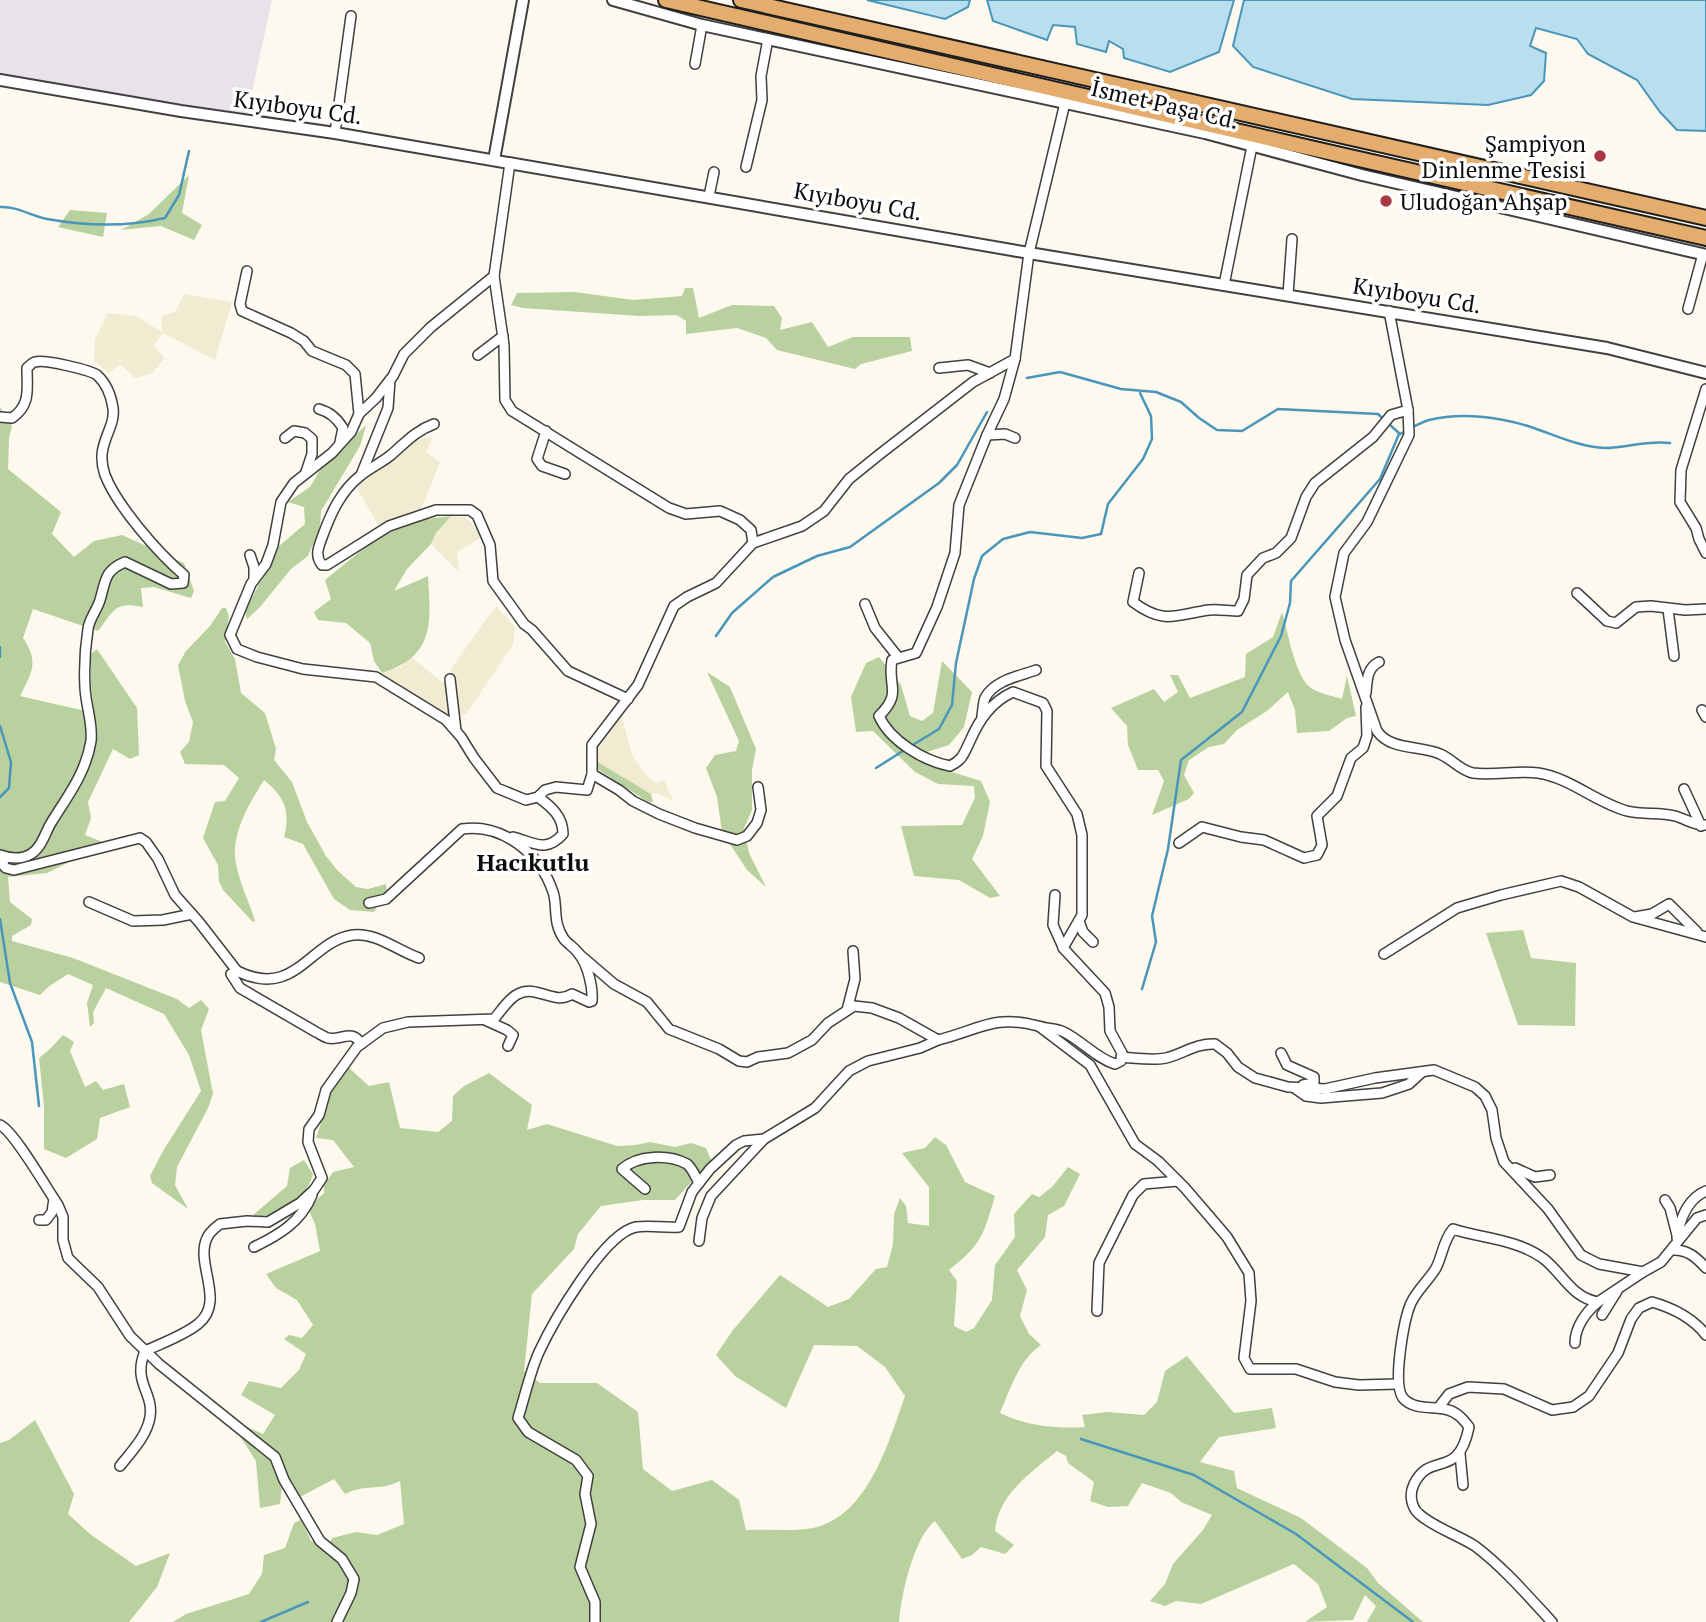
<svg xmlns="http://www.w3.org/2000/svg" width="1706" height="1622" font-family="'PT Serif',serif">
<style>
.industrial{fill:#e9e2ea}
.farmland{fill:#f0ebd1}
.forest{fill:#b9d19e}
.water{fill:#b9deee;stroke:#4a96bb;stroke-width:2}
.lines{fill:none;stroke-linecap:round;stroke-linejoin:round}
.stream{stroke:#4a96bb;stroke-width:2.5}
.minor-casing{stroke:#404040;stroke-width:12}
.tertiary-casing{stroke:#404040;stroke-width:14}
.trunk-casing{stroke:#1e1e1e;stroke-width:18}
.minor{stroke:#fff;stroke-width:9}
.tertiary{stroke:#fff;stroke-width:10}
.trunk{stroke:#e4ad6e;stroke-width:14}
.poi-dot{fill:#aa3744;stroke:#fff;stroke-width:2.5}
.labels{text-anchor:middle;dominant-baseline:central;stroke-width:7;stroke-linejoin:round;paint-order:stroke}
.street-label{font-size:23px;fill:#0d0d0d;stroke:#fff}
.poi-label{font-size:23px;fill:#0d0d0d;stroke:#fff;text-anchor:end}
.neighbourhood-label{font-size:24px;font-weight:bold;fill:#0d0d0d;stroke:#fff}
</style>
<rect width="100%" height="100%" fill="#fdf9ee"/>
<path class="industrial" d="M0,0H272L247,115L0,75Z"/>
<g class="farmland">
<path d="M184,294L232,302L215,360L163,333L153,346L165,358L151,374L135,378L120,364L109,373L94,361L95,339L108,313L136,316L162,332V316L175,312Z"/>
<path d="M433,437L426,452L440,462L421,510L379,526L358,490L361,482L417,439Z"/>
<path d="M451,516L465,517L479,531L480,538L457,552L459,572L431,544L436,533Z"/>
<path d="M496,606L515,627L513,645L466,714L448,717L382,673L400,667L411,657L443,683L453,685L450,670Z"/>
<path d="M622,717L632,755L647,776L656,784L664,780L673,801L657,793L651,794L596,761V747Z"/>
</g>
<g class="forest">
<path d="M189,175L182,213L202,225L194,240L161,226L121,230L149,214Z"/>
<path d="M70,210L107,213L103,237L58,227Z"/>
<path d="M685,288H693L699,318L732,305L774,306L782,318L780,330L812,322L828,347L853,337H910L912,351L861,364L855,369L777,350L766,338L737,328L686,334V321L677,315L639,316L523,308L511,305L517,293L575,292L633,300L682,296Z"/>
<path d="M0,407L12,426L9,438L8,469L61,512L52,534L74,557L94,541L122,535L184,563L194,591L191,598L154,587L141,588L143,607C115,601 114,610 98,631L33,609L23,638C40,662 31,674 20,696L94,713L91,687V654L97,649L137,708L139,755L130,759L113,749L88,802L91,818L85,835L105,843L132,834L134,843L82,856L47,873L8,877L10,902L32,919L31,925L12,936V941L73,958L177,999L189,1008L201,1000L209,1009L201,1030L213,1094L208,1108L177,1167L175,1185L188,1209L152,1183L150,1176L163,1151L201,1091L189,1055L164,1014L106,988L93,1012L94,1023L90,1027L87,1003L93,985L68,974L48,987L40,995L0,982Z"/>
<path d="M366,425L360,446L321,511L320,528L308,556L291,569L260,607L247,619L245,611L279,546L305,524L304,507L288,502L310,487L320,470Z"/>
<path d="M451,516L436,533L431,544L407,569L394,591L428,576C431,623 435,656 382,673L374,661L370,643L346,623L318,620L314,612L331,599L325,580L379,536L427,519Z"/>
<path d="M222,608H226L229,616L225,642L235,659L241,693L265,713L276,749L274,760L292,782L307,822L326,856L338,871L356,887L368,889L386,884L387,890L374,912L350,910L334,899L303,844L284,837C291,811 284,796 264,780C250,802 233,830 235,857C237,878 249,901 255,921L253,922L223,890L219,881L218,865L203,838L215,802L225,801L239,778L224,765L185,764L180,752L189,742L193,722L185,701L178,665L186,651L210,626Z"/>
<path d="M1282,612C1288,632 1295,677 1311,688C1320,694 1333,696 1342,699L1347,676L1356,716L1347,718L1329,731L1297,733L1295,710L1288,692L1267,711L1237,730L1224,744L1209,747L1189,760L1184,775L1194,793L1189,799L1152,815L1164,781L1158,770H1138L1128,745L1127,726L1111,708L1154,689L1164,702L1178,692L1170,675H1178L1190,698L1245,677L1246,654L1273,637Z"/>
<path d="M879,657L901,685L910,716L922,721L933,713L942,661L972,692L964,727L949,745L927,752L923,763L981,781L990,802L983,836L972,859L1000,896L990,898L959,880L914,876L901,826L962,825L975,798L974,786L938,784L915,772L873,731L856,732L851,697L866,663Z"/>
<path d="M707,672L730,687L756,749L752,770V810L744,828L749,853L766,887L747,870L722,832L717,797L706,768L715,755L736,751L739,741Z"/>
<path d="M596,761L651,794L653,802H648L596,768Z"/>
<path d="M1523,930L1531,958L1576,963L1575,1026L1518,1025L1486,933Z"/>
<path d="M63,1035L74,1042L70,1051L85,1087L96,1081L103,1090L124,1084L130,1107L100,1118L97,1139L66,1158L44,1149V1106L39,1058L51,1048Z"/>
<path d="M348,1067L369,1086L389,1082L400,1128L438,1132L452,1121L453,1096L464,1086L489,1073L532,1105L527,1130L547,1124L617,1146L636,1145L650,1142L675,1147L691,1143L706,1148L711,1160L675,1200H643L601,1206L578,1234L574,1249L532,1294L524,1371L540,1383H597L638,1412L643,1469L672,1491L712,1480L739,1500L746,1530C766,1529 800,1532 817,1527C869,1513 889,1441 905,1396L885,1367L857,1346L814,1345L786,1408L735,1376L716,1355L733,1330L780,1275L828,1307L849,1299L876,1269L887,1267L893,1244L894,1214L900,1198L906,1206L908,1223L929,1226V1187L902,1153L925,1148L935,1137L946,1145L965,1182L995,1196C983,1236 982,1244 949,1270L957,1281L954,1326L966,1332L974,1328L992,1300L995,1265L1015,1237L1014,1214L1032,1194L1039,1197L1052,1187L1068,1167L1080,1174L1064,1206L1048,1215L1045,1237L1017,1270L1027,1290L1020,1316L1029,1334L1041,1345C1019,1360 1010,1389 1000,1413C1027,1426 1055,1429 1085,1427L1082,1415L1108,1412L1144,1415L1157,1402L1165,1371L1187,1356L1234,1413L1272,1408L1276,1428L1219,1437L1200,1462L1234,1471L1237,1488L1301,1518L1367,1568L1378,1583L1423,1622H1367L1376,1606L1365,1595L1353,1620L1305,1622L1327,1607L1318,1584L1294,1564L1201,1604L1176,1601L1165,1606L1150,1601L1165,1584L1173,1564L1203,1530L1212,1515L1181,1502L1171,1493L1142,1483L1128,1506L1108,1507L1090,1501L1094,1482L1068,1463L1066,1456L1057,1451C1031,1473 998,1494 995,1531L1014,1545L1005,1554L981,1547L972,1555L962,1559L935,1521C914,1537 901,1595 899,1622H173L186,1614L249,1594L262,1574L264,1555L285,1548L294,1523L301,1520L311,1541L329,1545L332,1538L356,1532L377,1535L404,1524L400,1481C378,1492 366,1483 345,1494L334,1479L300,1497L282,1487L280,1504L260,1508L256,1461L238,1433L245,1426L263,1434L275,1415L241,1395L249,1381L281,1388L299,1370L306,1354L284,1339L289,1335L302,1338L313,1325L297,1300L276,1288L266,1274L320,1251L315,1224L308,1208L324,1193V1185L333,1172L354,1167L333,1140L316,1138L331,1092Z"/>
<path d="M304,1160L313,1174C307,1198 278,1221 253,1215L287,1186L290,1168Z"/>
<path d="M35,1420L74,1494L68,1514L90,1534L136,1566L170,1553L157,1587L129,1622H0V1443L9,1440Z"/>
</g>
<g class="water">
<path d="M867,0H970L968,7L945,19Z"/>
<path d="M987,0H1234L1219,52L1170,72L1124,58L1123,49L1109,41L1106,52L1077,44L1075,27L1053,25L1047,40L993,21Z"/>
<path d="M1244,0H1706V131L1677,130L1660,112L1637,80L1588,54L1577,39L1536,28L1530,46L1546,53L1544,81L1531,95L1488,105L1352,99L1253,67L1233,46Z"/>
</g>
<g class="lines">
<g class="stream">
<path d="M0,207C17,206 31,216 47,219C86,226 127,227 165,218L179,195L189,151"/>
<path d="M1027,378L1060,372L1121,389L1156,392L1181,402L1199,418L1217,430L1242,431L1278,409L1378,414L1400,434C1409,429 1419,423 1429,420C1462,412 1500,417 1531,427C1555,435 1579,447 1605,448C1627,448 1645,440 1670,443"/>
<path d="M716,636L732,613L773,577L817,556L850,547L939,483L957,465L987,412"/>
<path d="M0,647V657"/>
<path d="M0,726L11,762L9,788L0,797"/>
<path d="M911,746L939,729L952,705L956,663L974,579L982,556L1003,539L1030,532L1082,538L1101,534L1108,504L1143,459L1152,439L1151,416L1140,393"/>
<path d="M876,768L906,749"/>
<path d="M0,919L10,983L32,1042L39,1106"/>
<path d="M1142,989L1156,942L1152,916L1168,849L1181,760L1242,712L1281,636L1290,603L1291,581L1380,479L1399,434"/>
<path d="M1081,1439L1194,1475L1296,1534L1413,1622"/>
<path d="M261,1622L308,1602"/>
</g>
<defs>
<g id="minor">
<path d="M695,64L702,25"/>
<path d="M335,133L351,16"/>
<path d="M510,163L494,276L431,327L404,354L393,376L376,398L359,414L351,432L332,453L294,483L281,502L273,545L266,564L251,584L230,635L237,649L257,657L303,669L376,677L446,720L461,737L474,758L497,788L526,800L538,797L545,790L556,787L587,790L592,774V745L638,685L674,606L687,597L716,583L753,543L802,526L824,511L849,479L880,454L973,382L1015,359L1029,253L1065,103"/>
<path d="M746,167L762,100L761,76L768,39"/>
<path d="M709,196L714,172"/>
<path d="M247,271L240,304L242,311L291,333L304,341L312,351L346,365L355,374L359,414"/>
<path d="M494,276L504,345L505,400L512,411L669,508L686,514L720,511L740,520L751,530L753,543"/>
<path d="M1224,285L1252,146"/>
<path d="M1288,295L1292,239"/>
<path d="M1688,309L1703,254"/>
<path d="M1389,311L1408,410L1409,435L1367,522L1344,553L1335,597L1345,640L1377,731C1391,751 1420,745 1440,754C1452,759 1461,771 1473,773C1494,776 1517,770 1538,773C1571,778 1595,802 1627,811C1643,815 1660,812 1675,816C1686,819 1695,826 1706,825"/>
<path d="M478,355L503,336"/>
<path d="M939,368L968,365L990,373"/>
<path d="M1706,389L1681,470L1680,502L1696,528L1699,539L1706,553"/>
<path d="M319,409C330,412 337,418 343,428L340,442"/>
<path d="M0,417L12,418C31,405 27,389 27,368C28,367 33,362 35,362C44,359 90,370 97,375C107,384 111,395 113,408C116,430 94,444 105,475C117,506 159,554 184,575L183,583L171,584L125,562C104,571 106,580 100,600C97,610 89,619 88,629C85,648 84,670 85,688C86,707 93,723 91,741C86,773 67,797 51,823C45,833 42,847 31,854C21,860 11,859 0,855"/>
<path d="M434,424C415,431 406,442 391,455C381,463 370,468 360,476C341,491 331,513 323,535C319,546 314,555 322,565H327L389,526L436,510H470L477,515L490,545L493,581L524,624L532,630L568,671L628,699"/>
<path d="M546,431L537,459L542,466L565,474"/>
<path d="M987,435L1005,434L1015,438"/>
<path d="M285,438L294,431L305,433L312,439V454L306,472"/>
<path d="M361,475L388,408L390,380"/>
<path d="M250,555L254,567V580"/>
<path d="M1139,573L1133,602C1164,625 1175,615 1209,610C1218,609 1229,611 1238,611L1244,599L1247,575L1263,558L1276,553L1291,538L1306,497L1315,483L1373,437L1391,415L1408,410"/>
<path d="M1577,593L1607,621L1616,623L1636,607L1651,606L1685,610L1706,609"/>
<path d="M865,604L875,628L898,657"/>
<path d="M1668,609L1674,656"/>
<path d="M450,679L456,731"/>
<path d="M1366,693C1367,680 1367,668 1379,662"/>
<path d="M1702,710L1706,717"/>
<path d="M982,716C983,710 983,703 985,698C994,680 1020,676 1036,670"/>
<path d="M592,774L619,790L633,801L659,814L695,828L737,840L747,836L757,823L761,810L758,787"/>
<path d="M1684,789L1701,826"/>
<path d="M513,837C535,843 546,853 563,834C563,817 552,807 538,797"/>
<path d="M1179,843L1202,827L1241,837L1264,840L1304,858L1317,855L1322,845L1317,816L1337,796L1351,758L1363,748L1367,736L1366,707"/>
<path d="M4,857L3,865L6,868L14,870L140,838L146,842L158,859L175,895L199,922L237,971"/>
<path d="M1055,895L1053,925L1063,947"/>
<path d="M89,902L133,921L163,920L192,914"/>
<path d="M1635,917L1652,914L1669,904L1697,932"/>
<path d="M1079,921L1083,932L1093,942"/>
<path d="M579,954L614,984L647,1002L669,1029L719,1049L739,1061L747,1062L758,1057L788,1053L812,1040L828,1023L854,1006L872,1008L899,1018L938,1040C979,1030 994,1014 1038,1026C1047,1029 1056,1028 1064,1032C1082,1041 1096,1058 1115,1064L1121,1061L1122,1053L1110,1031L1109,1007L1105,993L1063,948L1082,915V835L1077,814L1046,766L1047,711L1043,703L1013,692C991,702 979,720 970,741C964,753 963,760 950,766C924,761 890,741 879,716C903,692 887,687 892,660L916,653L937,607L955,553L959,505L987,435L1004,399L1015,359"/>
<path d="M1384,954L1457,908L1501,895L1561,881L1579,887L1633,917L1706,937"/>
<path d="M847,1010L855,979L853,951"/>
<path d="M485,1020L507,1030L513,1035L508,1046"/>
<path d="M1040,1027L1090,1065L1135,1144L1158,1161L1185,1188L1227,1237L1249,1273L1251,1301L1244,1358L1250,1369H1296L1335,1382L1359,1385L1398,1384"/>
<path d="M361,1044C352,1028 341,1041 328,1038C324,1037 320,1034 316,1032L240,988L231,974L237,971C296,1000 309,941 353,935C376,932 398,951 419,958"/>
<path d="M1281,1053L1287,1065L1314,1077V1083L1303,1085"/>
<path d="M1121,1057C1136,1058 1152,1061 1166,1058C1183,1054 1196,1043 1215,1044L1227,1053L1238,1067L1255,1078L1288,1087L1325,1089L1375,1078L1434,1070L1475,1087L1485,1096L1492,1110L1496,1138L1504,1162L1548,1209L1581,1255L1599,1264L1643,1272L1661,1262L1697,1218L1706,1215"/>
<path d="M1296,1089L1306,1096L1321,1098L1382,1093L1409,1084L1422,1072"/>
<path d="M0,1125C14,1131 47,1189 58,1205L63,1217V1240L68,1258L98,1287L130,1336L159,1364L275,1457L284,1480L320,1541L342,1559L354,1579L351,1593L337,1622"/>
<path d="M1515,1168L1535,1177L1550,1175"/>
<path d="M645,1189L622,1169C638,1155 668,1154 687,1164C692,1168 696,1177 699,1183"/>
<path d="M1665,1200L1670,1208L1677,1235"/>
<path d="M39,1220H46L52,1212L54,1199"/>
<path d="M1677,1238C1680,1219 1687,1199 1706,1191"/>
<path d="M699,1241L702,1218L711,1196L764,1139"/>
<path d="M254,1247C279,1235 301,1222 312,1195"/>
<path d="M1672,1250C1687,1249 1696,1257 1706,1268"/>
<path d="M1097,1311L1099,1263L1133,1195L1144,1184L1178,1181"/>
<path d="M1602,1315L1617,1291"/>
<path d="M1575,1343C1575,1327 1586,1312 1598,1302"/>
<path d="M1439,1407L1449,1394L1468,1387L1504,1389L1552,1410L1573,1407L1589,1396L1618,1353L1631,1319L1639,1308L1652,1302C1673,1308 1692,1317 1706,1335"/>
<path d="M1460,1454L1463,1485"/>
<path d="M120,1466C131,1452 147,1436 150,1417C154,1392 132,1383 145,1351C162,1343 183,1336 198,1324C227,1301 193,1262 208,1236C211,1231 216,1227 220,1224L247,1221L268,1222L300,1203L314,1190L322,1178L308,1142L309,1129L319,1115L326,1090L357,1047L383,1028L408,1022L494,1019C501,1011 509,998 518,994C537,984 554,1006 572,994L589,1002L592,1001C593,987 588,966 579,954C575,948 568,944 564,939C552,922 558,906 553,892C540,853 502,823 462,829L386,899L369,903"/>
<path d="M595,1622V1602L580,1567L591,1524L585,1494L588,1476L576,1460L528,1432L518,1418C525,1396 530,1372 539,1352C553,1322 604,1233 636,1227C649,1225 665,1228 679,1227L692,1192L710,1169L736,1145L744,1141L764,1139L815,1108L849,1071L868,1061L920,1048L938,1040"/>
<path d="M1552,1622C1527,1595 1504,1568 1475,1546C1458,1535 1433,1527 1419,1514C1411,1507 1409,1494 1414,1484C1431,1450 1458,1481 1469,1427C1466,1423 1462,1418 1458,1415C1443,1402 1417,1414 1403,1398C1392,1384 1404,1319 1411,1303C1417,1290 1429,1280 1436,1268C1443,1254 1443,1241 1453,1229C1484,1239 1517,1239 1544,1259C1563,1274 1572,1298 1598,1302L1643,1272"/>
</g>
<g id="tertiary">
<path d="M613,0L702,25L1205,133L1362,175L1706,255"/>
<path d="M0,80L181,111L335,133L1029,253L1607,348L1706,373"/>
<path d="M494,160L523,0"/>
</g>
<g id="trunk">
<path d="M666,0C1013,79 1359,160 1706,238"/>
<path d="M741,0L1706,218"/>
</g>
</defs>
<use href="#minor" class="minor-casing"/>
<use href="#tertiary" class="tertiary-casing"/>
<use href="#trunk" class="trunk-casing"/>
<use href="#minor" class="minor"/>
<use href="#tertiary" class="tertiary"/>
<use href="#trunk" class="trunk"/>
</g>
<g class="poi-dot">
<circle cx="1600" cy="156" r="7"/>
<circle cx="1386" cy="201" r="7"/>
</g>
<g class="labels">
<g class="street-label">
<text transform="translate(1165 104) rotate(13)">İsmet Paşa Cd.</text>
<text transform="translate(298 107) rotate(8)">Kıyıboyu Cd.</text>
<text transform="translate(858 201) rotate(10)">Kıyıboyu Cd.</text>
<text transform="translate(1417 295) rotate(9)">Kıyıboyu Cd.</text>
</g>
<g class="poi-label">
<text x="1586" y="143">Şampiyon<tspan x="1586" dy="26">Dinlenme Tesisi</tspan></text>
<text x="1400" y="201" text-anchor="start">Uludoǧan Ahşap</text>
</g>
<g class="neighbourhood-label">
<text x="533" y="862">Hacıkutlu</text>
</g>
</g>
</svg>
